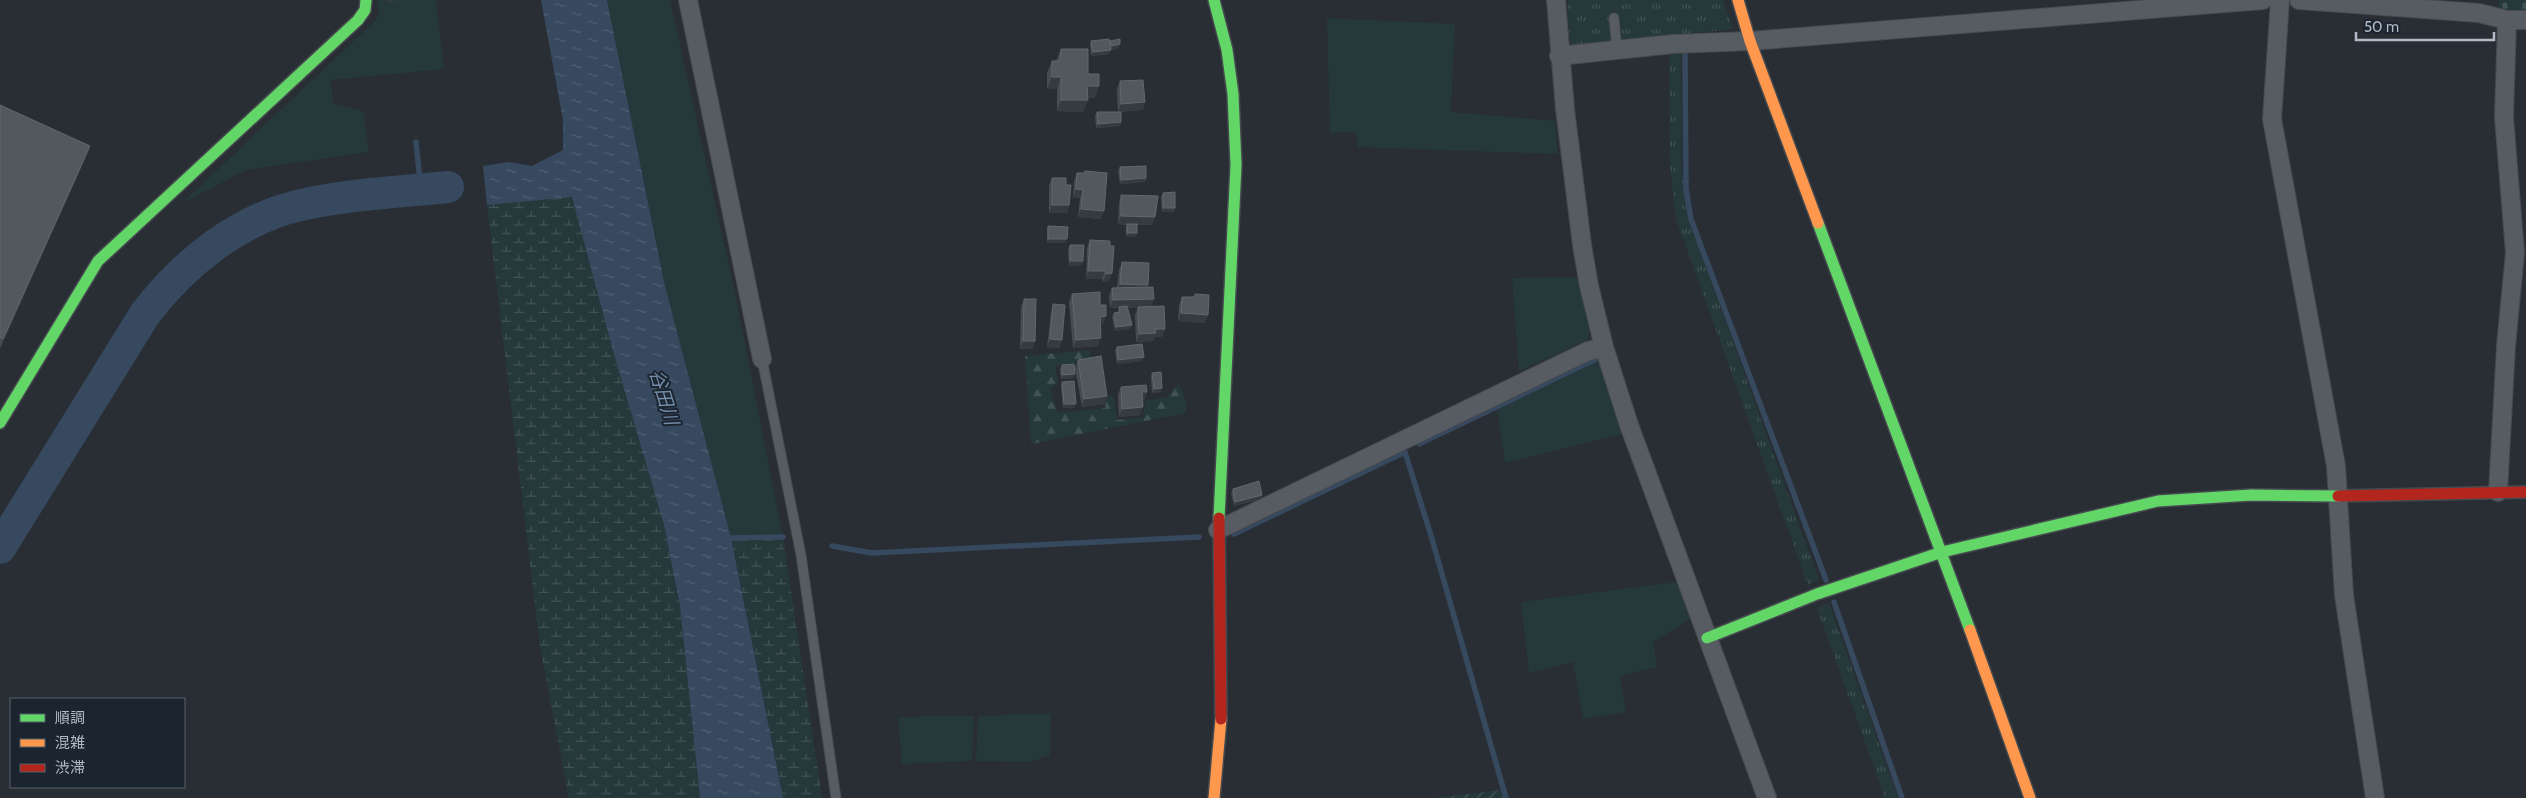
<svg xmlns="http://www.w3.org/2000/svg" width="2526" height="798" font-family="Cabin,'Noto Sans JP',sans-serif">
<style>
.grass{fill:#25383a}
.forest{fill:url(#forest-firs)}
.wetland{fill:url(#wetland-marsh)}
.cemetery{fill:url(#cemetery-stones)}
.park{fill:url(#park-tufts)}
.garden{fill:url(#garden-furrows)}
.water{fill:url(#water-ripples)}
.lines{fill:none;stroke-linecap:round;stroke-linejoin:round}
.stream{stroke:#37495f;stroke-width:5.5}
.river{stroke:#37495f;stroke-width:32}
.lane-casing{stroke:#464a4f;stroke-width:11}
.street-casing{stroke:#464a4f;stroke-width:20}
.fast-casing{stroke:#464a4f;stroke-width:14}
.slow-casing{stroke:#464a4f;stroke-width:14}
.jam-casing{stroke:#464a4f;stroke-width:14}
.lane{stroke:#575c63;stroke-width:9}
.street{stroke:#575c63;stroke-width:18}
.fast{stroke:#63d668;stroke-width:11}
.slow{stroke:#ff974d;stroke-width:11}
.jam{stroke:#b3261e;stroke-width:11}
.wall{fill:#474c52}
.shaded-wall{fill:#363b41}
.building{fill:#52585e;stroke:#61676e}
.labels{text-anchor:middle;dominant-baseline:central;stroke-width:4;stroke-linejoin:round;paint-order:stroke}
.water-label{font-size:19px;font-style:italic;fill:#728ca9;stroke:#1b242f}
</style>
<defs>
<pattern id="forest-firs" width="22" height="20" patternUnits="userSpaceOnUse" patternTransform="scale(1.25)"><rect width="22" height="20" fill="#25383a"/><path d="M5 1l3.5 6h-7zM16 11l3.5 6h-7z" fill="#425355"/></pattern>
<pattern id="wetland-marsh" width="20" height="14" patternUnits="userSpaceOnUse" patternTransform="scale(1.25)"><rect width="20" height="14" fill="#25383a"/><path d="M1 5h8M5 5V1M11 12h8M15 12V8" fill="none" stroke="#425355"/></pattern>
<pattern id="cemetery-stones" width="16" height="16" patternUnits="userSpaceOnUse" patternTransform="scale(1.25)"><rect width="16" height="16" fill="#25383a"/><path d="M2 7V4a2 2 0 0 1 4 0v3zM10 15v-3a2 2 0 0 1 4 0v3z" fill="#425355"/></pattern>
<pattern id="park-tufts" width="24" height="20" patternUnits="userSpaceOnUse" patternTransform="scale(1.25)"><rect width="24" height="20" fill="#25383a"/><path d="M3 7l-1-3M5 7V3M7 7l1-3M15 17l-1-3M17 17v-4M19 17l1-3" fill="none" stroke="#425355"/></pattern>
<pattern id="garden-furrows" width="10" height="10" patternUnits="userSpaceOnUse" patternTransform="scale(1.25)"><rect width="10" height="10" fill="#25383a"/><path d="M-1 1l2-2M0 10L10 0M9 11l2-2" fill="none" stroke="#425355"/></pattern>
<pattern id="water-ripples" width="26" height="14" patternUnits="userSpaceOnUse" patternTransform="scale(1.25)"><rect width="26" height="14" fill="#37495f"/><path d="M2 4q2-2 4 0t4 0M15 11q2-2 4 0t4 0" fill="none" stroke="#526174"/></pattern>
</defs>
<rect width="100%" height="100%" fill="#282e34"/>
<g class="grass">
<path d="M377,0H436L444,69L331,80L333,103L363,111L369,152L246,170L181,204L376,20L379,12Z"/>
<path d="M607,0H670L734,288L783,537L731,538L664,282Z"/>
<path d="M1327,18L1455,24L1451,112L1555,121L1558,154L1358,147L1355,132L1330,133Z"/>
<path d="M1577,277L1590,330L1587,340L1519,371L1512,278Z"/>
<path d="M1598,360L1622,434L1505,463L1497,408Z"/>
<path d="M1677,582L1691,619L1653,642L1657,667L1620,676L1626,712L1583,719L1573,662L1529,673L1521,602Z"/>
<path d="M1010,714H1051L1050,755L1030,762L976,761L978,717Z"/>
<path d="M928,716H974L972,761L902,764L898,718Z"/>
</g>
<path class="forest" d="M1090,350L1091,360L1055,366L1058,382L1050,388L1058,413L1105,408L1107,395L1114,397L1117,420L1143,417L1145,401L1167,397L1179,383L1186,401L1185,413L1031,444L1025,356Z"/>
<g class="wetland">
<path d="M572,196L613,351L664,525L680,606L700,798H569L540,648L487,205Z"/>
<path d="M783,537L822,798H783L731,538Z"/>
</g>
<path class="cemetery" d="M2500,0H2526V12L2497,8Z"/>
<g class="park">
<path d="M1567,0H1723L1733,29L1573,45L1570,42Z"/>
<path d="M1669,54H1681L1682,172L1688,217L1819,580L1808,585L1676,219L1670,167Z"/>
<path d="M1829,603L1898,798H1885L1817,608Z"/>
</g>
<path class="garden" d="M1501,790L1503,798H1434Z"/>
<path class="water" d="M541,0H607L664,282L731,538L783,798H700L680,606L664,525L613,351L572,197L487,205L483,166L509,162L532,166L563,150V120Z"/>
<g class="lines">
<g class="stream">
<path d="M1685,55L1686,189L1691,219L1826,580"/>
<path d="M416,142L421,190"/>
<path d="M1419,444L1598,358"/>
<path d="M1234,534L1405,452L1432,539L1506,798"/>
<path d="M724,541L731,538L783,537"/>
<path d="M832,546L872,553L1199,537"/>
<path d="M1834,602L1902,798"/>
</g>
<path class="river" d="M0,548L145,314C183,264 238,219 301,205C349,194 400,192 448,187"/>
<defs>
<g id="lane">
<path d="M1614,18L1617,51"/>
<path d="M762,359L801,555L836,798"/>
</g>
<g id="street">
<path d="M688,0L762,359"/>
<path d="M1556,0L1565,109L1582,245L1589,286L1604,347L1629,425L1767,798"/>
<path d="M2280,0L2272,119L2336,466L2344,595L2375,798"/>
<path d="M2299,0L2479,13L2507,20H2526"/>
<path d="M1559,56L1673,44L1750,41L2263,0"/>
<path d="M2498,492L2506,346L2515,253L2504,117L2507,20"/>
<path d="M1218,530L1588,351L1604,347"/>
</g>
<g id="fast">
<path d="M1214,0L1227,50L1233,94L1236,165L1219,518"/>
<path d="M1818,223L1970,630"/>
<path d="M0,423L98,261L358,20L365,10L366,0"/>
<path d="M1707,638L1817,594L1942,552L2158,501L2251,495L2338,496"/>
</g>
<g id="slow">
<path d="M1738,0L1750,41L1818,223"/>
<path d="M1970,630L2030,798"/>
<path d="M1214,798L1221,719"/>
</g>
<g id="jam">
<path d="M2338,496L2526,492"/>
<path d="M1219,518L1221,719"/>
</g>
</defs>
<use href="#lane" class="lane-casing"/>
<use href="#street" class="street-casing"/>
<use href="#fast" class="fast-casing"/>
<use href="#slow" class="slow-casing"/>
<use href="#jam" class="jam-casing"/>
<use href="#lane" class="lane"/>
<use href="#street" class="street"/>
<use href="#fast" class="fast"/>
<use href="#slow" class="slow"/>
<use href="#jam" class="jam"/>
</g>
<g class="wall">
<path d="M1091,41L1110,43V41L1119,48L1111,50L1109,54L1091,56L1090,45Z"/>
<path d="M1061,49L1088,74L1095,98H1088L1083,112L1057,111V88L1047,89V73L1052,61H1056Z"/>
<path d="M1120,81L1145,102L1143,110L1118,112L1117,89Z"/>
<path d="M0,105L84,161L0,349Z"/>
<path d="M1097,112L1121,122L1120,126L1096,128L1095,116Z"/>
<path d="M1120,167L1146,178L1145,182L1120,184L1118,172Z"/>
<path d="M1085,171L1101,219L1078,217L1080,198L1073,197L1074,181L1077,173H1084Z"/>
<path d="M1052,178L1066,185L1069,205L1067,213H1049V186Z"/>
<path d="M1163,193L1175,208L1174,212H1162L1161,197Z"/>
<path d="M1121,195L1152,225H1137L1136,237H1126V228L1127,225L1118,224L1119,203Z"/>
<path d="M1048,226L1066,243H1047V230Z"/>
<path d="M1090,240L1112,273L1109,281L1103,282L1102,279H1086L1087,248Z"/>
<path d="M1070,245L1083,261L1082,265L1069,266L1068,249Z"/>
<path d="M1122,262L1148,285L1147,287L1151,306L1165,329L1162,337H1154L1153,341L1136,342L1135,315L1138,307L1127,308L1132,325L1130,329L1115,331L1112,317L1114,313L1118,312L1119,308H1110L1109,296L1112,288H1117L1119,270Z"/>
<path d="M1072,294L1100,305L1103,324L1100,325L1098,346L1073,348L1069,302Z"/>
<path d="M1195,294L1205,323L1178,321L1179,305L1182,297H1194Z"/>
<path d="M1024,299L1035,341L1032,349H1020L1021,307Z"/>
<path d="M1053,304L1062,340L1059,348L1047,347L1051,312Z"/>
<path d="M1117,347L1144,357L1142,361L1117,364L1115,351Z"/>
<path d="M1078,360L1107,396L1104,404L1082,407L1075,368Z"/>
<path d="M1062,365L1074,378L1061,379L1060,369Z"/>
<path d="M1152,373L1161,392L1152,393L1151,377Z"/>
<path d="M1062,382L1074,408H1063L1061,386Z"/>
<path d="M1121,387L1147,392L1144,400H1143L1140,415L1119,417L1118,395Z"/>
<path d="M1233,489L1262,495L1261,499L1234,506L1231,493Z"/>
</g>
<g class="shaded-wall">
<path d="M388,0H397L396,1L387,2Z"/>
<path d="M1120,44L1119,48L1110,50L1111,46Z"/>
<path d="M1111,50L1109,54L1091,56L1093,52Z"/>
<path d="M1052,77H1061L1057,88L1047,89Z"/>
<path d="M1087,86H1099L1095,98H1083Z"/>
<path d="M1061,100H1088L1083,112L1057,111Z"/>
<path d="M1145,102L1143,110L1118,112L1121,104Z"/>
<path d="M1121,122L1120,126L1096,128L1098,124Z"/>
<path d="M90,146L84,161L0,349L3,339Z"/>
<path d="M1146,178L1145,182L1120,184L1121,180Z"/>
<path d="M1076,189L1083,190L1080,198L1073,197Z"/>
<path d="M1052,205H1069L1067,213H1049Z"/>
<path d="M1163,208H1175L1174,212H1162Z"/>
<path d="M1081,209L1104,211L1101,219L1078,217Z"/>
<path d="M1121,216L1155,217L1152,225L1118,224Z"/>
<path d="M1127,233H1137L1136,237H1126Z"/>
<path d="M1048,239H1067L1066,243H1047Z"/>
<path d="M1070,261H1083L1082,265L1069,266Z"/>
<path d="M1088,271H1105L1102,279H1086Z"/>
<path d="M1112,273L1109,281L1103,282L1106,274Z"/>
<path d="M1120,284L1148,285L1145,293L1117,292Z"/>
<path d="M1154,299L1151,307L1110,308L1113,300Z"/>
<path d="M1181,313L1208,315L1205,323L1178,321Z"/>
<path d="M1106,316L1103,324L1097,325L1100,317Z"/>
<path d="M1132,325L1130,329L1115,331L1116,327Z"/>
<path d="M1155,329H1165L1162,337H1154L1153,341L1136,342L1139,334Z"/>
<path d="M1101,338L1098,346L1073,348L1076,340Z"/>
<path d="M1050,339L1062,340L1059,348L1047,347Z"/>
<path d="M1023,341H1035L1032,349H1020Z"/>
<path d="M1144,357L1142,361L1117,364L1118,360Z"/>
<path d="M1075,374L1074,378L1061,379L1062,375Z"/>
<path d="M1162,388L1161,392L1152,393L1154,389Z"/>
<path d="M1142,392H1147L1144,400H1139Z"/>
<path d="M1107,396L1104,404L1082,407L1084,399Z"/>
<path d="M1064,404H1076L1074,408H1063Z"/>
<path d="M1143,407L1140,415L1119,417L1122,409Z"/>
<path d="M1262,495L1261,499L1234,506L1235,502Z"/>
</g>
<g class="building">
<path d="M1109,39L1111,50L1093,52L1091,41Z"/>
<path d="M1120,39V44L1111,46L1110,41Z"/>
<path d="M1061,49H1088V74H1099V86H1087L1088,100H1061V77H1052V61H1060Z"/>
<path d="M1143,80L1145,102L1121,104L1120,81Z"/>
<path d="M0,105L90,146L3,339L0,337Z"/>
<path d="M1097,112H1121V122L1098,124Z"/>
<path d="M1146,166V178L1121,180L1120,167Z"/>
<path d="M1085,171L1107,173L1104,211L1081,209L1083,190L1076,189L1077,173H1085Z"/>
<path d="M1052,178H1066V185H1071L1069,205H1052Z"/>
<path d="M1175,192V208H1163V193Z"/>
<path d="M1121,195L1158,196L1155,217L1121,216Z"/>
<rect x="1127" y="224" width="10" height="9"/>
<path d="M1048,226L1068,227L1067,239H1048Z"/>
<path d="M1090,240L1110,241V246H1114L1112,273L1106,274L1105,271H1088Z"/>
<path d="M1070,245H1084L1083,261H1070Z"/>
<path d="M1122,262L1149,263L1148,285L1120,284Z"/>
<path d="M1153,287L1154,299L1113,300L1112,288Z"/>
<path d="M1100,292V305H1106V316L1100,317L1101,338L1076,340L1072,294Z"/>
<path d="M1195,294L1209,295L1208,315L1181,313L1182,297H1195Z"/>
<path d="M1024,299H1036L1035,341H1023Z"/>
<path d="M1053,304L1065,305L1062,340L1050,339Z"/>
<path d="M1127,306L1132,325L1116,327L1114,313L1120,312L1119,307Z"/>
<path d="M1164,306L1165,329H1155L1156,333L1139,334L1138,307Z"/>
<path d="M1142,344L1144,357L1118,360L1117,347Z"/>
<path d="M1101,356L1107,396L1084,399L1078,360Z"/>
<path d="M1074,364L1075,374L1062,375V365Z"/>
<path d="M1161,372L1162,388L1154,389L1152,373Z"/>
<path d="M1074,381L1076,404H1064L1062,382Z"/>
<path d="M1146,385L1147,392H1142L1143,407L1122,409L1121,387Z"/>
<path d="M1259,481L1262,495L1235,502L1233,489Z"/>
</g>
<g class="labels">
<g class="water-label">
<text transform="translate(664 397) rotate(73)">谷田川</text>
</g>
</g>
<rect x="10" y="698" width="175" height="90" fill="#1b242f" stroke="#57606b"/>
<rect x="20" y="714" width="25" height="8" fill="#63d668" stroke="#57606b"/>
<text x="55" y="723" font-size="15" fill="#b1bac6">順調</text>
<rect x="20" y="739" width="25" height="8" fill="#ff974d" stroke="#57606b"/>
<text x="55" y="748" font-size="15" fill="#b1bac6">混雑</text>
<rect x="20" y="764" width="25" height="8" fill="#b3261e" stroke="#57606b"/>
<text x="55" y="773" font-size="15" fill="#b1bac6">渋滞</text>
<path d="M2356 32v8h138v-8" fill="none" stroke="#b1bac6" stroke-width="2.5"/>
<text x="2364" y="32" font-size="15" fill="#b1bac6" stroke="#1b242f" stroke-width="4" paint-order="stroke">50 m</text>
</svg>
